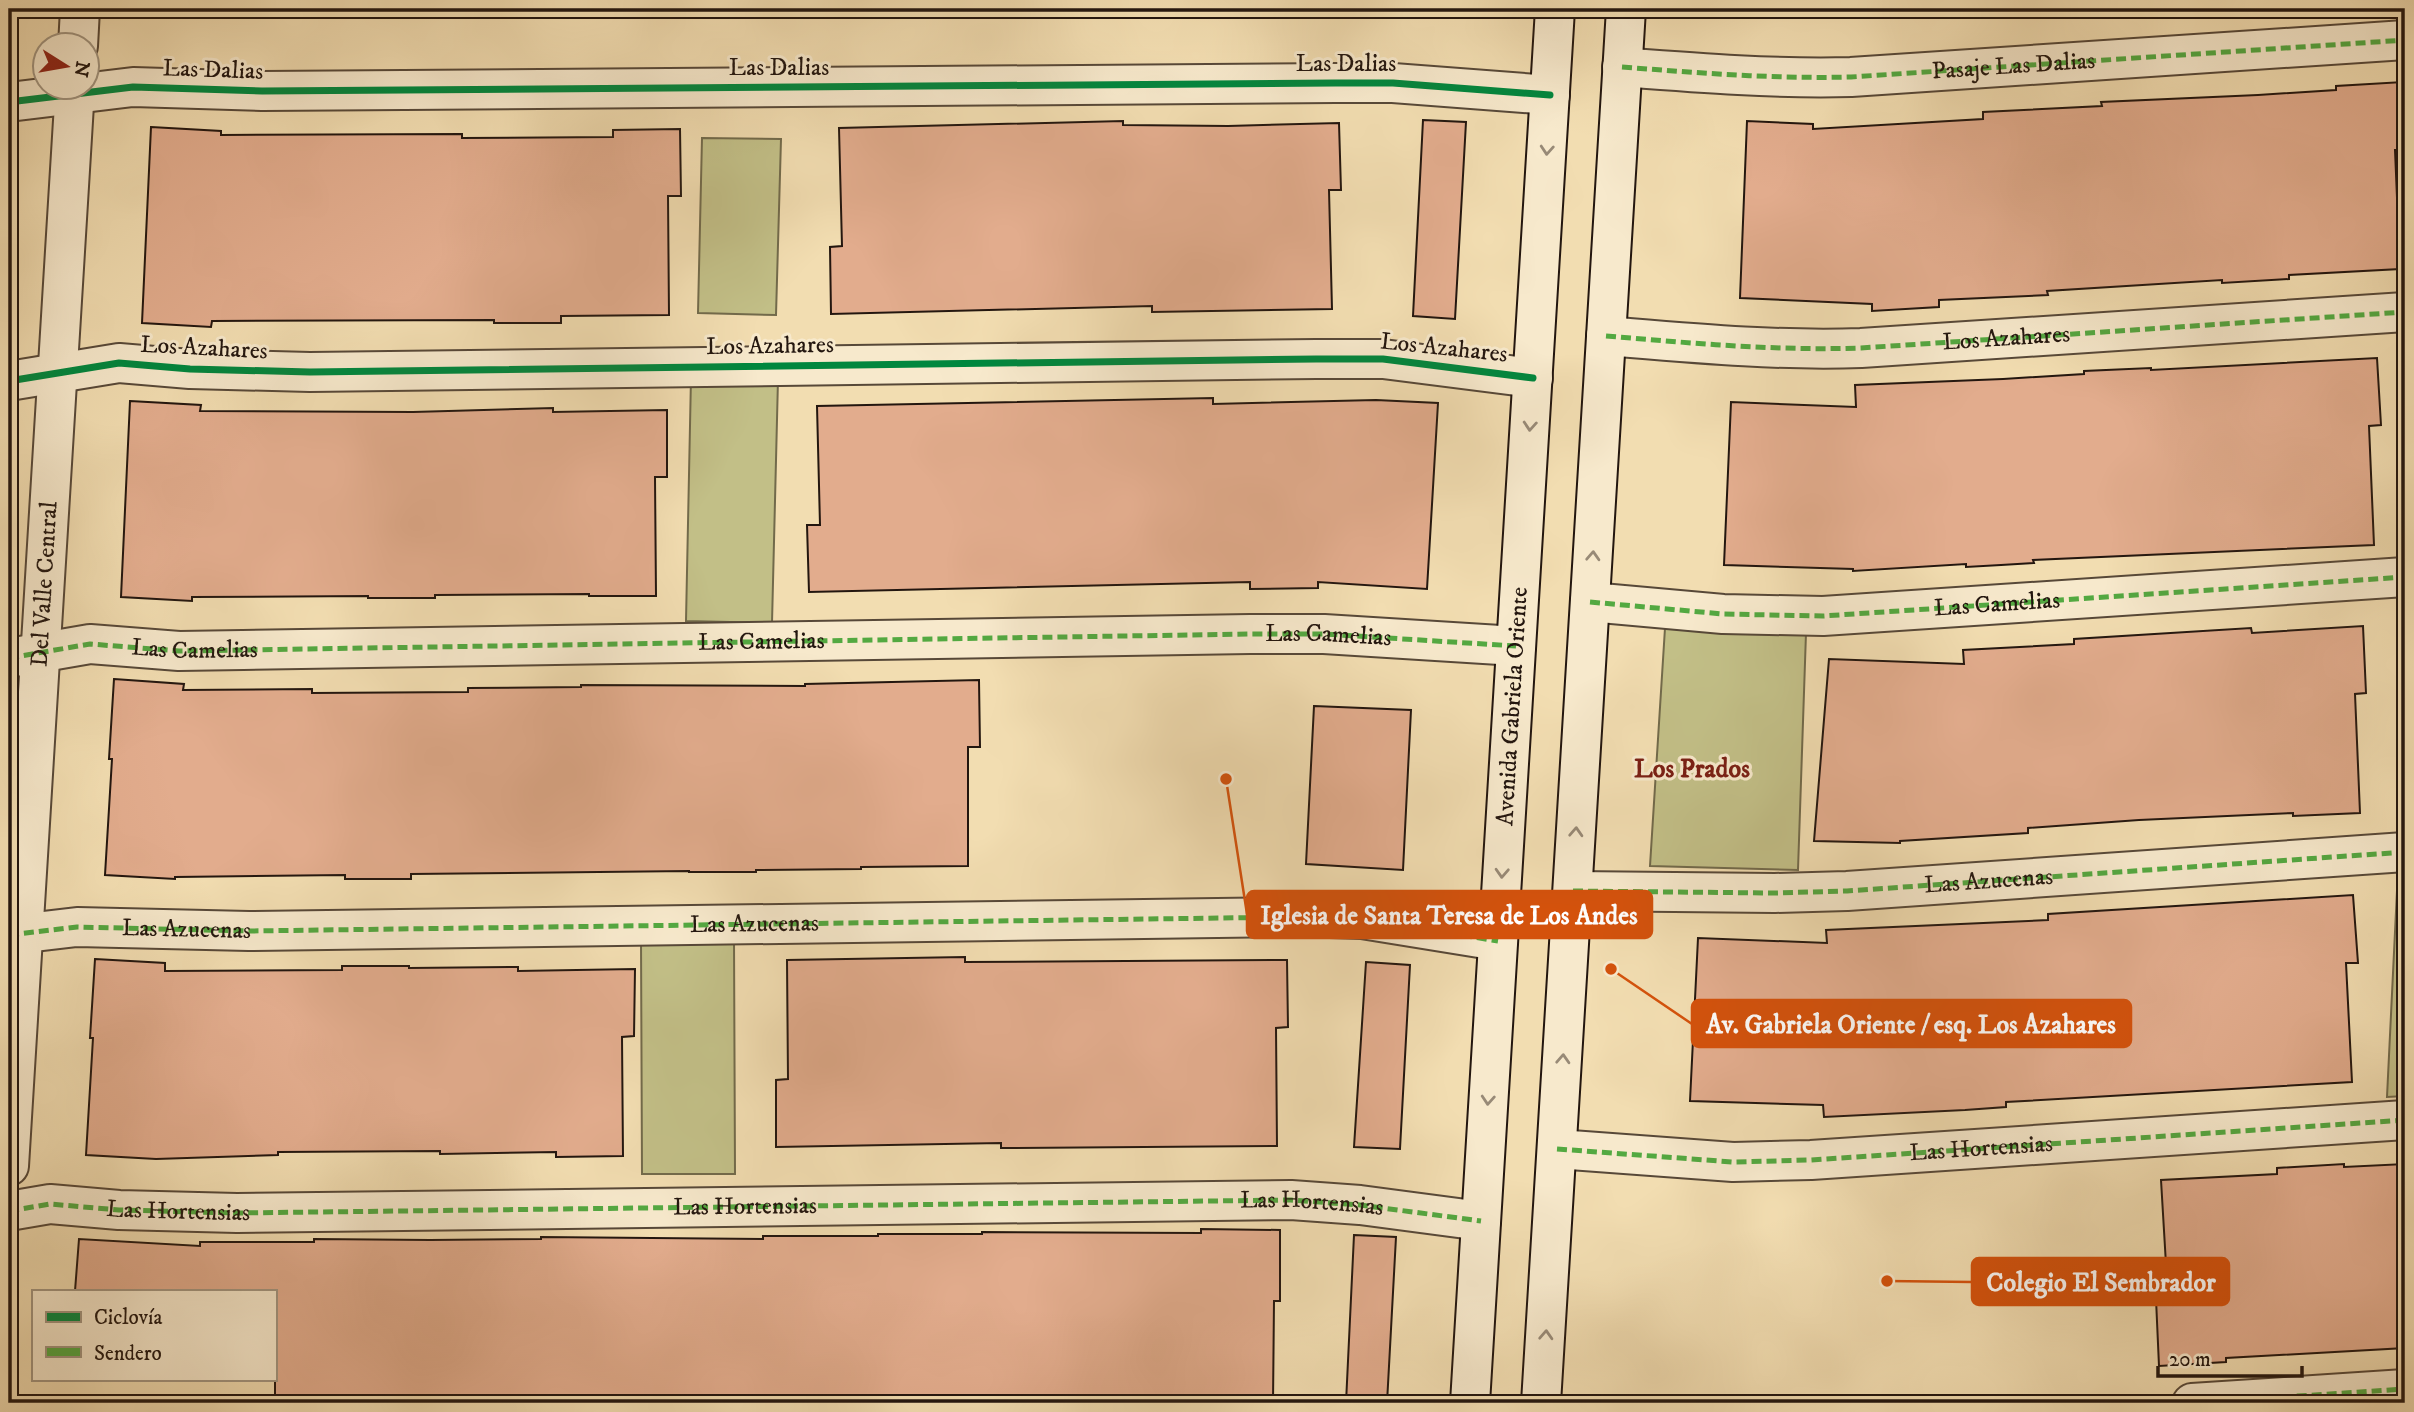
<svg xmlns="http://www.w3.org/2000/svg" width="2414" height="1412" font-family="'IM FELL DW Pica',serif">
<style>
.green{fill:#c2bf87;stroke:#726a4b;stroke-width:2}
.building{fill:#e2ac8d;stroke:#23160f;stroke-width:2}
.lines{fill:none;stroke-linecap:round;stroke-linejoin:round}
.street-casing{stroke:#574838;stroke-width:42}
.secondary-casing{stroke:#23160f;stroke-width:42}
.street{stroke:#f7e9cc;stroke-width:38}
.secondary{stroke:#f7e9cc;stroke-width:38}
.quiet{stroke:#53a941;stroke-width:5;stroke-dasharray:10 5;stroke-linecap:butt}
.cycleway-casing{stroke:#f7e9cc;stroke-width:11}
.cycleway{stroke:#00873e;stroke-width:7}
.oneway{stroke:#988a77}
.labels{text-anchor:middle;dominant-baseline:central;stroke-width:6;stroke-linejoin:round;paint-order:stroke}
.street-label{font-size:24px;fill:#23160f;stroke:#f7e9cc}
.neighbourhood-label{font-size:26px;font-weight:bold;fill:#7a1f14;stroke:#f7e9cc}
.leader{fill:none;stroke:#d4520c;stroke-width:2.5}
.callout-dot{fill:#d4520c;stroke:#f7e9cc;stroke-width:2.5}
.callout{fill:#d4520c;stroke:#d4520c;stroke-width:2.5}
.callout-label{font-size:26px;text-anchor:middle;font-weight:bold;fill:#fff}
</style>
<rect width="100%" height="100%" fill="#f2ddb1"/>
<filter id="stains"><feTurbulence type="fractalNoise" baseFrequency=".00286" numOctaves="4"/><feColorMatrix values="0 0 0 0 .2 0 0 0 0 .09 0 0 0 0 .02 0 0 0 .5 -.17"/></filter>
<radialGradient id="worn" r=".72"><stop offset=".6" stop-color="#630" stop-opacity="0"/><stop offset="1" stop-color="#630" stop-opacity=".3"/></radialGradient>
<g class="green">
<path d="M702,138L781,139L776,315L698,313Z"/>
<path d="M691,377L778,379L772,623L686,621Z"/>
<path d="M2402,606H2405V817H2397Z"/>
<path d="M1665,628L1806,633L1798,870L1650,866Z"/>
<path d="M2398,870H2405V1096L2387,1097Z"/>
<path d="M734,939L735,1174H642L641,940Z"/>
</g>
<g class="building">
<path d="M2403,82L2405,150H2395L2400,269L2289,275V279L2222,283V280L2047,291L2048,295L1939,300V307L1872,311V304L1740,298L1747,121L1813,124V129L1983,119V112L2102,106L2101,102L2258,95L2336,90V86Z"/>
<path d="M1423,120L1466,122L1455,319L1413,316Z"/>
<path d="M1123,121V125L1228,126L1339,123L1341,190H1329L1332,309L1152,312V306L831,314L830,247L842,246L839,128Z"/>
<path d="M151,127L221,131V135L462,134V138L613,137V130L680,129L681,196H668L669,315L561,316V323H494V320L212,321L211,327L142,323Z"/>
<path d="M2377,358L2381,425L2369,426L2374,545L2033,560L2034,563L2001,565L1966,567V564L1853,571V569L1724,565L1731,402L1856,407L1855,385L2003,379L2084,374V371L2151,368V370Z"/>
<path d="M1213,398V404L1376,400L1438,403L1427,589L1318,582V588L1250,589V582L809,592L807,525H820L817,406Z"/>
<path d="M130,401L201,405L200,411L413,412L553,408V412L667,410V477H655L656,596H589V594L435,595V598H368V596L192,597V601L121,597Z"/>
<path d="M2363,626L2366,693L2355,694L2360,813L2293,816V813L2139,820L2028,828V833L1900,841V843L1814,841L1829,659L1964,664L1963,650L2074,644V639L2251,628L2252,633Z"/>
<path d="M114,679L184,684L183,690L312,689V693L468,692V688L581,687V685L805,686V684L979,680L980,747H968V866L861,867V869L756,870V872H689V871L411,874V879H345V875L175,877V879L105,875L112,759H109Z"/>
<path d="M1314,706L1411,710L1403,870L1306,864Z"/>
<path d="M2353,895L2358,963H2346L2352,1082L2006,1102V1107L1965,1110L1824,1117L1823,1105L1690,1101L1698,938L1827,943L1826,930L2048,920V914Z"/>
<path d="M965,957V962L1287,960L1288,1027L1276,1028L1277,1146L1001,1148V1143L776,1147V1080L788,1079L787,960Z"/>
<path d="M95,959L165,963V971L342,970V966H409V968L518,967V971L635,969L634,1036L622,1037L623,1156L556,1157V1152L440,1154V1151L278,1152V1155L156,1159L86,1155L93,1038H90Z"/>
<path d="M1366,962L1410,965L1400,1149L1354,1147Z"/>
<path d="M2344,1164V1167L2405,1164V1348L2226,1358V1362L2159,1366L2156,1299L2168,1298L2161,1180L2277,1174V1168Z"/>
<path d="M1201,1229L1280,1230V1301H1274L1273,1403H275V1291H75L79,1239L200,1246V1242H314V1239L430,1240L541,1239V1237L763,1239V1236H878V1234H982V1232L1201,1233Z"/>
<path d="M1354,1235L1396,1237L1387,1403H1346Z"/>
</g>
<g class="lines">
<defs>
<g id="street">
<path d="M78,46L80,9"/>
<path d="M1622,67C1699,73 1774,79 1851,77L2405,40"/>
<path d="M9,102L133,87L262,91L1335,83H1393L1550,95"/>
<path d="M1606,336C1691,343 1775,351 1861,348L2405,312"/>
<path d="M9,381L119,363L190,369L310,372L1316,359H1383L1533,378"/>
<path d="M1590,602L1723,614L1823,616L2405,577"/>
<path id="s1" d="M9,658L90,644L179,651L243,650L1250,634H1324L1516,646"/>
<path d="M1573,891L1775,893L1847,891L2405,852"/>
<path d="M9,935L77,927L249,931L1297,917L1362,919L1498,941"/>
<path id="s2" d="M1557,1149L1733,1162L1811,1160L2405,1120"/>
<path id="s3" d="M9,1166L75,88"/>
<path d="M9,1211L50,1204L119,1210L237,1213L1291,1200L1360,1205L1481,1221"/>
<path d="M2192,1403L2405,1389"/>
</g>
<g id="secondary">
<path id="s4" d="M1470,1403L1555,9"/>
<path d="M1541,1403L1626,9"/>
</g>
</defs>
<use href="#street" class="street-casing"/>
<use href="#secondary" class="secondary-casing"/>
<use href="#street" class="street"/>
<use href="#secondary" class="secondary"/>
<g class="quiet">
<path id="s5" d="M1622,67C1699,73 1774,79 1851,77L2405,40"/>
<path id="s6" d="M1606,336C1691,343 1775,351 1861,348L2405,312"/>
<path id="s7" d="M1590,602L1723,614L1823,616L2405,577"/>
<path d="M9,658L90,644L179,651L243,650L1250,634H1324L1516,646"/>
<path id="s8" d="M1573,891L1775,893L1847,891L2405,852"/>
<path id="s9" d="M9,935L77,927L249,931L1297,917L1362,919L1498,941"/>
<path d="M1557,1149L1733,1162L1811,1160L2405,1120"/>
<path id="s10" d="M9,1211L50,1204L119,1210L237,1213L1291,1200L1360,1205L1481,1221"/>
<path d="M2192,1403L2405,1389"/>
</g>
<defs>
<g id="cycleway">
<path d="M9,102L133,87L262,91L1335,83H1393L1550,95"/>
<path d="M9,381L119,363L190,369L310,372L1316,359H1383L1533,378"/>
</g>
</defs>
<use href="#cycleway" class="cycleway-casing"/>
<use href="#cycleway" class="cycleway"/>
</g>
<defs><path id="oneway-chevron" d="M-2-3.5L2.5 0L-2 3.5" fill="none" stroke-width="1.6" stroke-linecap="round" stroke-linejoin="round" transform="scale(1.75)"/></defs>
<g class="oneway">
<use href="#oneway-chevron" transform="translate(1547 150) rotate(94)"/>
<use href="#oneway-chevron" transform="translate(1530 426) rotate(94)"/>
<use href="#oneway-chevron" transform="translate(1593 556) rotate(-87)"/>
<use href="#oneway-chevron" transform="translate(1576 832) rotate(-87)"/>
<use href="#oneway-chevron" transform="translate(1502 873) rotate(93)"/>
<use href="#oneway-chevron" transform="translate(1563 1059) rotate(-87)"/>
<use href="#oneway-chevron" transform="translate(1488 1100) rotate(94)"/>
<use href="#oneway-chevron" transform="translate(1546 1335) rotate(-87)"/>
</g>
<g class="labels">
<g class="street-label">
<text x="1346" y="64">Las Dalias</text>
<text stroke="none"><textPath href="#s5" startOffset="392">Pasaje Las Dalias</textPath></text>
<text x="779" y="68">Las Dalias</text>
<text transform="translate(213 70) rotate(2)">Las Dalias</text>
<text stroke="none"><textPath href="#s6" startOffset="401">Los Azahares</textPath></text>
<text transform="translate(770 346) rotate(-1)">Los Azahares</text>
<text transform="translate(204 348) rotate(3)">Los Azahares</text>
<text transform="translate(1444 348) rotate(6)">Los Azahares</text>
<text stroke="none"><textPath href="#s3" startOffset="583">Del Valle Central</textPath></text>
<text stroke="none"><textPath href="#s7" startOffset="408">Las Camelias</textPath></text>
<text stroke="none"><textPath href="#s1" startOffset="1321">Las Camelias</textPath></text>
<text stroke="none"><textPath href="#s1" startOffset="754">Las Camelias</textPath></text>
<text stroke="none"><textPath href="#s1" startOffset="187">Las Camelias</textPath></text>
<text stroke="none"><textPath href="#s4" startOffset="698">Avenida Gabriela Oriente</textPath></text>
<text stroke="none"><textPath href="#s8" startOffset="416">Las Azucenas</textPath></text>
<text stroke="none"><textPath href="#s9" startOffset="746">Las Azucenas</textPath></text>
<text stroke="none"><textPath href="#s9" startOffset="178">Las Azucenas</textPath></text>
<text stroke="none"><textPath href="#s2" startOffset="425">Las Hortensias</textPath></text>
<text stroke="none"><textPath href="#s10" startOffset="1304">Las Hortensias</textPath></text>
<text stroke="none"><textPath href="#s10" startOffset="737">Las Hortensias</textPath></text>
<text stroke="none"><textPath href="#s10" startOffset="170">Las Hortensias</textPath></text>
</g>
<g class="neighbourhood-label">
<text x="1692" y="769">Los Prados</text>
</g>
</g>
<path class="leader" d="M1226 779L1247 914M1611 969L1692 1024M1887 1281L1972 1282"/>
<g class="callout-dot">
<circle cx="1226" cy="779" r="7"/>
<circle cx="1611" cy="969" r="7"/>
<circle cx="1887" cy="1281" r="7"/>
</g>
<g class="callout">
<rect x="1247" y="891" width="405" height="47" rx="7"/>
<rect x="1692" y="1000" width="439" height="47" rx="7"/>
<rect x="1972" y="1258" width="257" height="47" rx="7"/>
</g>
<g class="callout-label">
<text x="1449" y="924">Iglesia de Santa Teresa de Los Andes</text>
<text x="1911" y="1033">Av. Gabriela Oriente / esq. Los Azahares</text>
<text x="2101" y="1291">Colegio El Sembrador</text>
</g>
<rect width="2414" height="1412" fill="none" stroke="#f2ddb1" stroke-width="35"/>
<rect x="10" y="10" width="2393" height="1391" fill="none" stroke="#23160f" stroke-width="3.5"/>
<rect x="18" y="18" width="2379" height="1377" fill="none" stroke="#23160f" stroke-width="2"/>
<rect x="32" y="1290" width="245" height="91" fill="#f7e9cc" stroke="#a29580" stroke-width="2"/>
<rect x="46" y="1312" width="35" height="10" fill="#00873e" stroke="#a29580" stroke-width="2"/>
<text x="94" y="1324" font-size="21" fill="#23160f">Ciclovía</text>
<rect x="46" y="1347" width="35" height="10" fill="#53a941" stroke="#a29580" stroke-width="2"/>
<text x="94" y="1360" font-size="21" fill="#23160f">Sendero</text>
<g transform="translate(66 66) rotate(101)"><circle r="33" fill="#f7e9cc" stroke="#a29580" stroke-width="2"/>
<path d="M0-5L12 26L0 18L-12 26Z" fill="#8f2418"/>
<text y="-10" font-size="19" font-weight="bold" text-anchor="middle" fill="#23160f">N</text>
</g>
<path d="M2158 1366v10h144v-10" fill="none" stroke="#23160f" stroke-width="3.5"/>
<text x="2169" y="1366" font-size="21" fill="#23160f" stroke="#f7e9cc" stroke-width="5" paint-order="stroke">20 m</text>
<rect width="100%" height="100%" filter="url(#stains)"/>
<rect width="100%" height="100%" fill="url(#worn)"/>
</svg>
